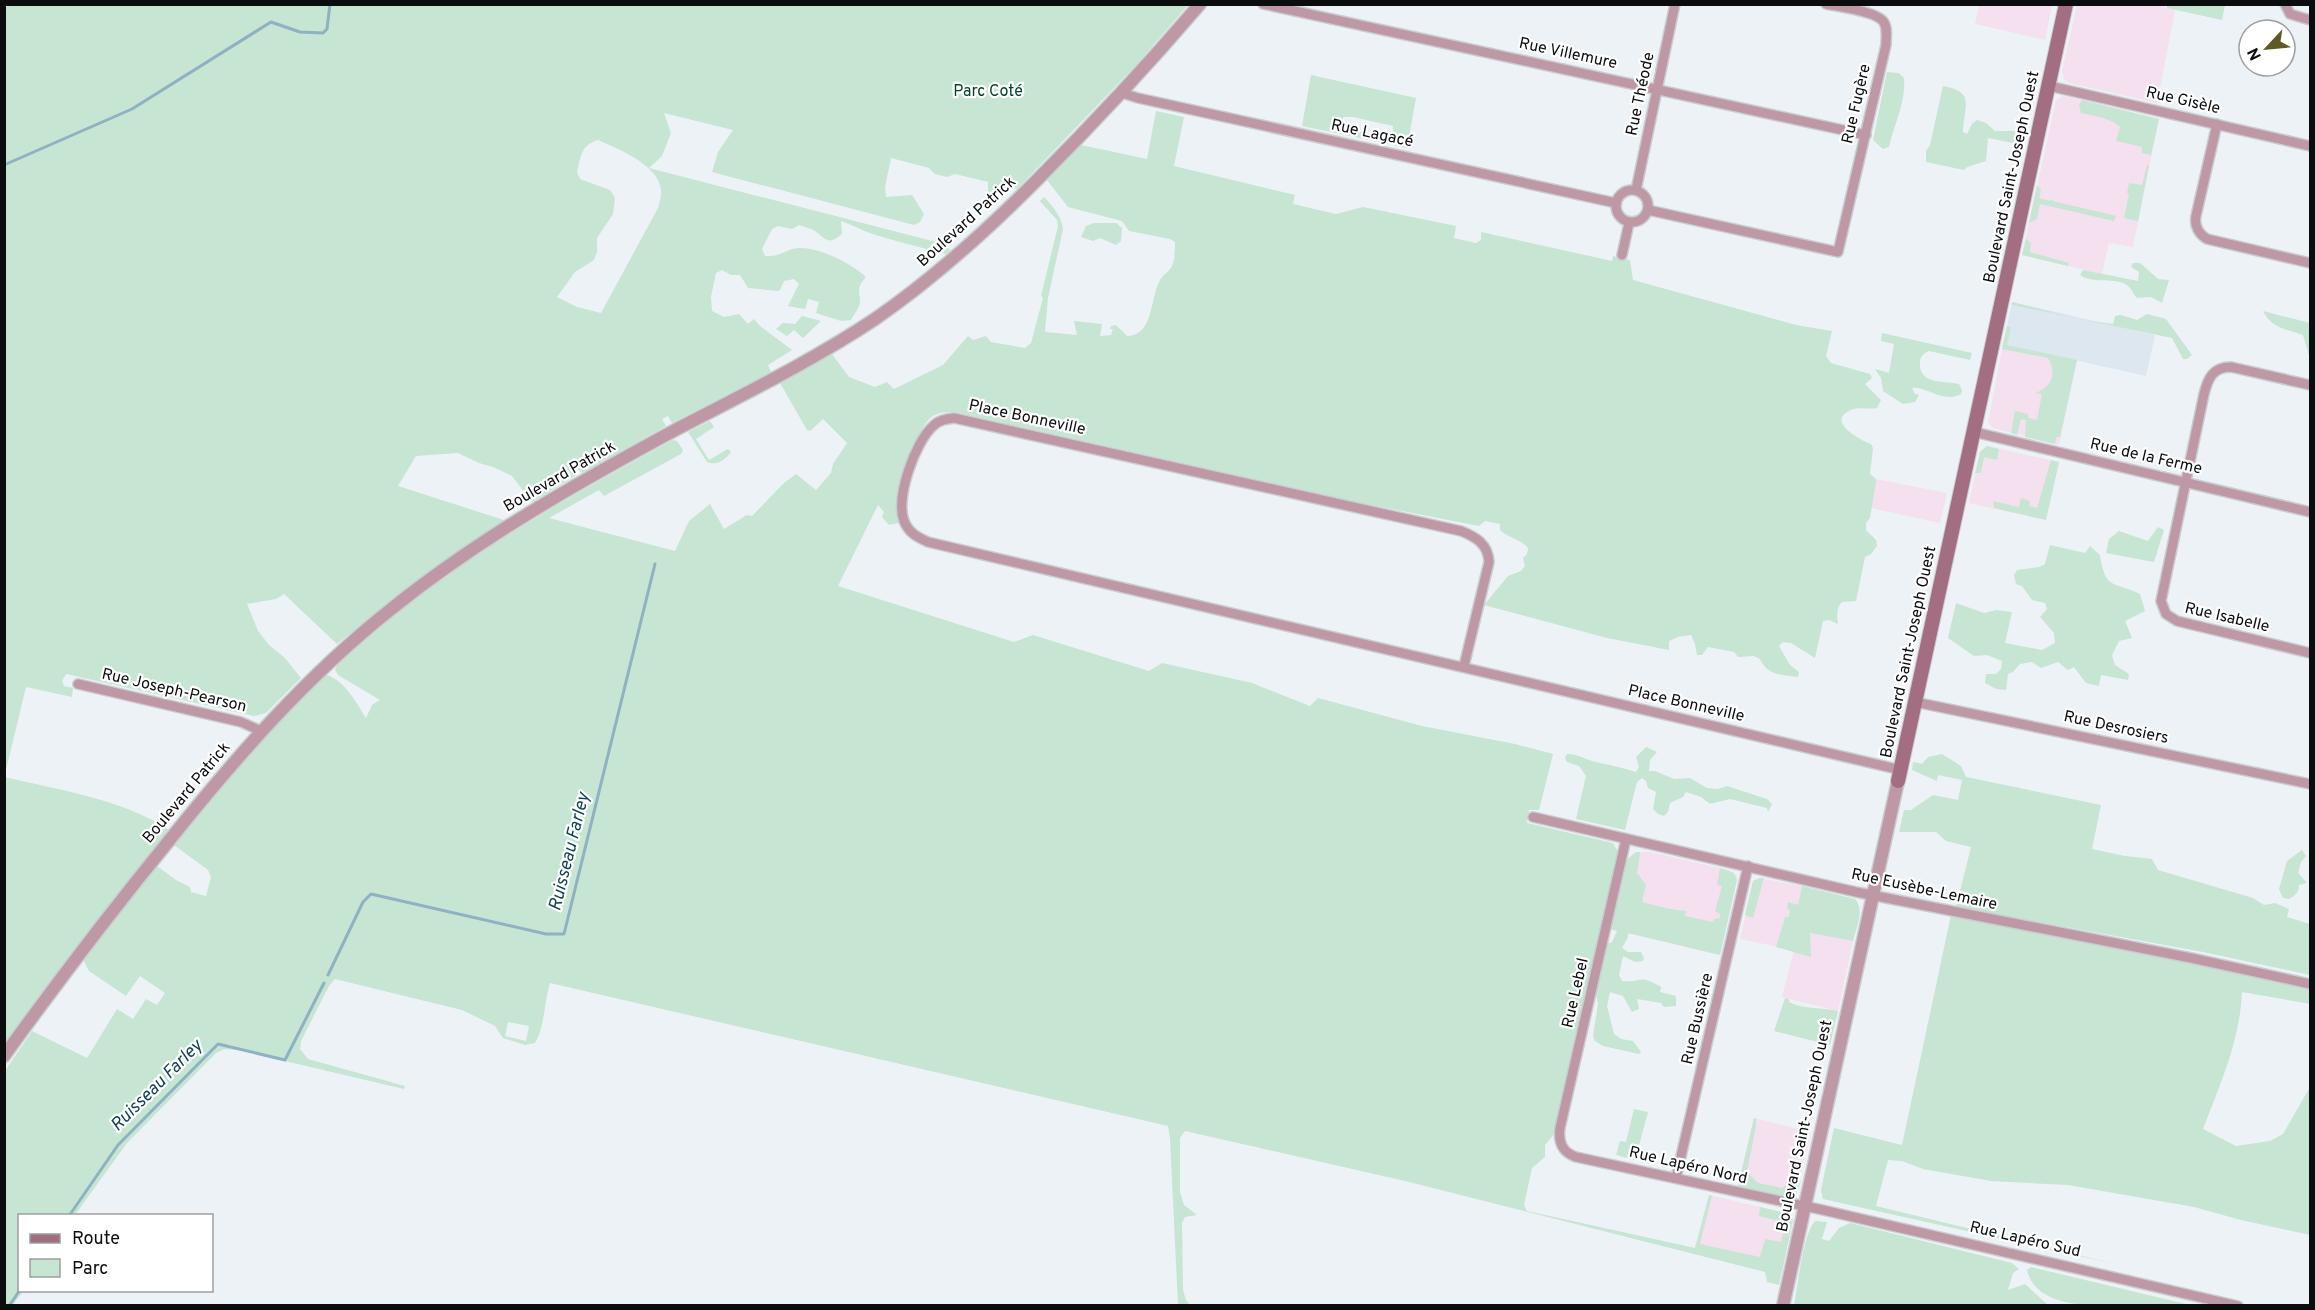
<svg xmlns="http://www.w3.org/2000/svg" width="2315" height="1310" font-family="Overpass,sans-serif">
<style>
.commercial{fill:#f5e0ef}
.built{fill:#dce7f0}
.green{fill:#c6e5d3;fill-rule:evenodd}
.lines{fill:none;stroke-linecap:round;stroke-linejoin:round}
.stream{stroke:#8eb1c3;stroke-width:3}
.minor-casing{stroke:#c9cdd1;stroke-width:12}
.tertiary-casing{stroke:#c9cdd1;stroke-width:15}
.secondary-casing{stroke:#c9cdd1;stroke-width:16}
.minor{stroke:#be99a5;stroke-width:9}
.tertiary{stroke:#be99a5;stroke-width:12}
.secondary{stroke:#a36e81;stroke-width:14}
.labels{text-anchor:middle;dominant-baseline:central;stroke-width:4.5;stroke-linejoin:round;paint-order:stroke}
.street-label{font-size:16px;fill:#0b0c0e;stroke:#fefffe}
.park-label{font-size:16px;fill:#00442a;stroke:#fefffe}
.water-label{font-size:18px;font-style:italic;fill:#0e3f53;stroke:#fefffe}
</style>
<rect width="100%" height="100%" fill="#edf2f6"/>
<g class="commercial">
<path d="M1979,4L2052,5L2045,40L1975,24Z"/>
<path d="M2152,4L2175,10L2157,103L2069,83L2064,79L2062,72L2077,5Z"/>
<path d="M2063,96L2159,119L2133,247L2109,243L2102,274L2022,255L2056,100Z"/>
<path d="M2003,344L2077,360L2059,445L1993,428L1988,423Z"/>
<path d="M1987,446L2059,462L2046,520L1969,503L1980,452Z"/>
<path d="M1876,479L1947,493L1940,523L1871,508Z"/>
<path d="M1636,852H1650L1729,870L1737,876L1720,955L1610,929L1627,858Z"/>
<path d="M1760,878L1802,886L1793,929L1853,941L1838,1011L1782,997L1794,950L1740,939L1753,881Z"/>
<path d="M1754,1118L1811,1132L1796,1195L1787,1197L1738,1186Z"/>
<path d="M1709,1195L1790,1214L1793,1220L1783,1269L1695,1249Z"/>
</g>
<path class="built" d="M2012,302L2155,335L2146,376L2003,344Z"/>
<g class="green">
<path d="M4,5L5,4L1188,5L1137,64L1017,189L1004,186L999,194L992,195L988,191V182L955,174L947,177L935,174L929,168L891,158L885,187L886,197L912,195L924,214L920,222L914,225L712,172L718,152L733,130L664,113L671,133L662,156L649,168L940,243L951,250L946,254C920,247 893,241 867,232C858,228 850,224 841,221L842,234C828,246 826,239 815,231C810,228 804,227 799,225L792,229L778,226L772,229L762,249L765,256C777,257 781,253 792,249C813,243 851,263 866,277C853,291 863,295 859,306C857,311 853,316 851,320L841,321L816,313L819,302L808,299L805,309L788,306L799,284L794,279L784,281L780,290L778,291L748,288L740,275H731L722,270L716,273L711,297L712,311L724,317L739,314L748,324L754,319L760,326L792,350L768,365L771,372L672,423L668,416L662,419L666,426L582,473L576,467L574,469L577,475L532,502L512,476L493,467L479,463L458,453L416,456L398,486L504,520L423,576L337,644L284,594L276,599L247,604L258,631L269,645L285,658L301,678L266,713L254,716L66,674L62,681L64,686L73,688L72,697L26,687L5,774ZM598,140C618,149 663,166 661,194C661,198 659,203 658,208L601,313L577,307L557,297L575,272L594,260L597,252V238L613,214L615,198L610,190L580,179L577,172C581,156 581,145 598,140Z"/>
<path d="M2167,5V4L2225,5L2222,20L2167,8Z"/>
<path d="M1887,72L1899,73L1904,78C1906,102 1894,125 1889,147L1883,149L1873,140Z"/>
<path d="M1311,75L1416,98L1407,148L1302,126ZM1343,117H1353L1393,126L1392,140L1358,131L1343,124Z"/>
<path d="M1943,86C1976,92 1964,105 1963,132L1967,134L1972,124L1977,120L1986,123L1995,131H2016L2023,142L2018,144L1988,138L1986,161L1967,167L1964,170L1926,162V151L1930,145Z"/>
<path d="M2082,100L2159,119L2151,155L2142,153V147L2116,141L2120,127C2111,118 2094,116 2081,113L2079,105Z"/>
<path d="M1156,111L1184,117L1174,166L1295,195L1293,204L1336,214L1363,207L1456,226L1454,238L1476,243L1481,240V232L1612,261L1613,256L1630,260L1633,280L1796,325L1832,331L1826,356L1831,363L1870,374L1872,378L1865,384L1881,400L1877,408C1867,410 1858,406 1849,411C1826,422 1862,441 1871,444L1873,448L1870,474L1876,479V482L1870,518L1866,523V530L1876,540L1877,546L1871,554L1865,557L1856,601L1842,602C1836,608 1837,616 1838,624L1829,620L1823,621L1815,658L1791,643L1783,642L1779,646L1790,665L1799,672L1798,677C1781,675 1767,675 1760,659L1754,656L1738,657L1734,652L1708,647L1702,655H1697L1695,644L1691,635L1678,637L1669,641V650L1607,638L1484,605L1508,576L1521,571L1525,566L1523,558L1527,554L1528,548C1521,539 1508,538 1500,530V524L1485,521L1479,526L1366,504L955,412C948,412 939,412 933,416C920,423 898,480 897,495C896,505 898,514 899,523L889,525L882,517L884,512L878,505L838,586L1014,642L1033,635L1149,671L1162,663L1252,683L1310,706L1318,698L1422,726L1515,744L1553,754L1539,810H1529L1527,823L1613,843L1618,852L1554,1134L1545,1145V1157L1532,1168L1524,1205L1527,1211L1695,1248L1709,1195L1712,1196L1700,1244L1760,1257L1765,1239L1781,1242L1784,1231L1778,1221L1759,1216L1760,1207L1790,1214L1793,1220L1779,1285L1767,1282L1765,1272L1405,1181L1185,1131L1180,1138V1192L1184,1205L1197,1215L1185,1217L1182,1223L1183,1290L1186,1300L1190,1305H1178L1170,1139L1168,1126L550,983C544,1002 545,1026 535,1043L525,1045L503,1038L495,1026L462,1010L335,979L329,986L301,1041L300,1049L308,1059L405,1086L404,1089L238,1050L225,1049L216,1053L127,1143L75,1215L20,1216V1290L23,1291L13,1305L5,1306V1071L32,1031L87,1058L117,1009L133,1019L146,999L157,1005L165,993L140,976L126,996L89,971L84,961L112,922L157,866L176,880L190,887L191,892L206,896L211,877L208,870L174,845L279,720L326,675C343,678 358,705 366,718L372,705L380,700L338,675L335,670C342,653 364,641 378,629C467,554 570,496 673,440L677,441L683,450L681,454L604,496L599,490L549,518L675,551L689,521L710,504L724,529L747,515L752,516L784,483L796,474L816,490L831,473L833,464L847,443L823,419L810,431L807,430L780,383L832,354L849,377L875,387L887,382L894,389L943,365L968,336L973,340L986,336L991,342L1025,348L1031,343L1043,298L1041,296L1058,226L1057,220L1040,201L1044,197C1053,207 1061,215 1063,229L1048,298L1045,332L1077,335L1074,321L1102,324L1100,336L1111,335L1113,329H1110L1111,326L1116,325L1127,336C1154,336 1150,297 1160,280C1163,275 1167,273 1170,269C1175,264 1175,250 1175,242L1170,239L1129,231L1122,221L1068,207L1047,180L1081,145L1147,159ZM508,1022L529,1026L526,1041L505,1036Z"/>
<path d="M2147,165H2149L2138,221L2124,218L2129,194L2127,193L2129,183L2142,185Z"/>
<path d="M2037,185L2041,190L2039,198L2050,201L2051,199L2053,201L2116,216L2114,221L2040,204L2037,219L2029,223Z"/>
<path d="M1094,223H1116L1122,228L1121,241L1116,245L1100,238L1093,241L1081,237L1086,226Z"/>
<path d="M2026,239L2031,243L2030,252L2069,263L2068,266L2022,255Z"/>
<path d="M2133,263H2140L2158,279L2169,280L2162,303L2151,297L2137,298C2133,294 2132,289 2128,286C2117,276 2094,285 2080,275L2083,270L2138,281L2139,272L2131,267Z"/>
<path d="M2012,302L2084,320L2113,324L2115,316L2121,315L2137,320L2147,314L2166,319L2192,355L2187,359H2183L2172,338L2017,306L2012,305Z"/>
<path d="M2263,311L2310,323V359L2303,335C2286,329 2271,328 2263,311Z"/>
<path d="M802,316L821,321L803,338L794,330L787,336L776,329L783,323L795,324Z"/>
<path d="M2007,326L2011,327L2007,345L2077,360L2060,437H2056L2055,444L2025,437L2026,420L2021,419L2017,435L2011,433L2015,411L2028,414V418L2037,420L2042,394L2035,393C2052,387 2057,374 2048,358L2002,349Z"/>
<path d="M1882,333L1972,353L1970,360L1929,351C1922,354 1919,358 1920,366C1921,384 1944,381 1959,384L1962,390L1961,394C1943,404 1927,386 1912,388L1915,394L1919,395L1915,402L1903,404L1883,391L1881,378L1875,369L1889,373L1894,344L1881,341Z"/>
<path d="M710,421L714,427L696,439L709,460L728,449L731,452C725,460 717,466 707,462L688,432Z"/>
<path d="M1987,446L1999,449L1997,460L1984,457L1981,473H1975L1980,452Z"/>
<path d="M2051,460L2059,462L2046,520L1994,508L1993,501L2019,507L2021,498L2030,501L2029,506L2037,508Z"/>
<path d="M2158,527L2164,530L2154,562L2106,553L2109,539L2119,531L2148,541Z"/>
<path d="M2050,545L2085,553L2090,546L2100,555C2105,591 2114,581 2140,594L2145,611L2125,621L2132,638L2119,641L2112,655L2115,665L2129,674L2128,680L2101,675L2099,686L2086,683L2074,667L2068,670L2058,662L2041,668L2032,662L2020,664L2013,672L2008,674L2006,690L1996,689L1985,683L1986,674H1996L2001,669L2002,661L1987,655L1974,656L1948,638L1956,603L1984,613L1996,610L2012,612L2005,643L2042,650L2055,643L2054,633L2040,617L2047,609L2045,603L2032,600L2022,586L2016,584L2014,575L2017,570L2039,567L2045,564Z"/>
<path d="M1646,747L1657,752L1650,760L1649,771H1655L1674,779L1690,778L1707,788L1718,789L1727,786L1767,799L1772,804L1768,812L1767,808L1730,799L1710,804L1701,797L1686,792L1683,797L1670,803L1668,812L1664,816L1658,814L1653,809L1656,792L1648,788L1646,781L1642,778L1637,782L1625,830L1576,819L1586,776L1579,766L1567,762L1565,758L1567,754C1577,754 1583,758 1592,761C1607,765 1621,767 1636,772L1639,767L1636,757Z"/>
<path d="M1942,754L1961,766L1966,777L2101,805L2092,849L2125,856L2152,859L2158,870L2253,898L2264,905L2275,903L2289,909L2287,917L2310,924V975L2203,952L1956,907L1971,847L1946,841L1936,832H1899L1904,810H1911L1933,795L1958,800L1962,780L1938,775L1937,781L1912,770L1913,762L1922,764L1928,757Z"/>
<path d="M5,777C58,790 123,799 169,830L53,977L5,1044Z"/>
<path d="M2302,850L2306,856L2301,862L2298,873L2307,883L2299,885C2299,892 2295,896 2289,899L2283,898L2279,889L2287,861Z"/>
<path d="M1636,852H1640V854L1637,873L1646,885L1642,902L1670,909L1686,911L1685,916L1713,922L1714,919L1720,918V914L1715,911L1722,886L1717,885L1720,868L1734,873L1737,880L1720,955L1628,933V937L1622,948L1628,952H1641L1644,958L1643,961L1635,962L1623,956L1619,975L1622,981C1643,983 1638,973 1661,987L1660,992L1676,996V1006L1664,1007L1661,1003L1637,999L1639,1009L1632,1012L1623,996L1610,992L1607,1006L1614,1034L1621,1039L1633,1041L1641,1052L1639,1054L1603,1046L1595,1041L1593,1036L1598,1004L1596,993L1607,944L1612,942L1617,931L1610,929L1626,861Z"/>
<path d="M1760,878H1764L1753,918L1745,915L1753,881Z"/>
<path d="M1802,886L1855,899C1865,909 1856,929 1853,941L1810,933L1811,957L1776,947L1785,917H1789L1790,910L1787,909L1788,902L1798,905Z"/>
<path d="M1951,915L2237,972L2310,989V1004L2242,992C2240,1041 2220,1084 2203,1129L2236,1146L2270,1141L2283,1134L2310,1087V1235L2241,1220L2194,1207L2068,1185L1991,1181L1923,1169L1902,1161L1888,1160L1876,1206L2115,1264L1823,1199L1821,1190L1834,1128L1902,1145Z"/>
<path d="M1785,998L1789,999V1002C1805,1010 1821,1007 1838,1011L1830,1045L1774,1031Z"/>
<path d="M1634,1109L1648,1112L1635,1160L1616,1155L1620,1141L1626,1142Z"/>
<path d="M1754,1118L1756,1119V1125L1747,1172L1758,1183L1782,1188L1796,1180L1801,1181L1796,1195L1787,1197L1738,1186Z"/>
<path d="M1815,1221L1827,1222L1822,1239L1829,1241L1839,1228L1850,1223L2012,1263L2019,1269L2013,1273L2008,1290L2025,1284L2048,1305H1794C1798,1285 1803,1234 1815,1221Z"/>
<path d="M2031,1267L2190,1305C2170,1306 2150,1306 2129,1306C2097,1306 2036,1310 2027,1270Z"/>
</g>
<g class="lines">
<g class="stream">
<path d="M4,165L132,109L271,22L300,32L323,33L327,29L330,4"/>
<path d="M328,975L363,902L371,894L546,934H564L655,564"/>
<path d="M69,1216L118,1145L218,1044L285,1060L324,983"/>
<path d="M9,1306L20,1290"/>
</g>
<defs>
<g id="minor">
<path d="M1263,4L1866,135"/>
<path d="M2285,4L2290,14L2310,20"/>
<path d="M2049,86L2310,146"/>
<path d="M1122,93L1138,98L1616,203"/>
<path d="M2217,124L2196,216C2194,226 2199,234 2207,239L2310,263"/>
<circle cx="1632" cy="206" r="16"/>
<path d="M1636,190L1675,4"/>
<path d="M1648,210L1838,252L1886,45C1886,37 1888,27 1883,21C1875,11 1839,7 1826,4"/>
<path d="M1622,255L1629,223"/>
<path d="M2310,385L2231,367C2213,367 2208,378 2204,394L2161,601L2166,614L2177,621L2310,653"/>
<path d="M1974,432L2310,512"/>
<path d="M1464,666L1489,562C1488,544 1476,537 1461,531L954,418C946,419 939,420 933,426C915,442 895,498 904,521C909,533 917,537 928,542L1901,770"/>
<path d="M78,684L241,722L261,731"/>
<path d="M1915,702L2310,784"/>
<path d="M1533,817L1856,892L2191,958L2310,984"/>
<path d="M1626,839L1560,1128C1558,1142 1562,1152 1576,1157L1823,1210L2238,1306"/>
<path d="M1676,1178L1748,866"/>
</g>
<g id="tertiary">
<path d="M4,1056C58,981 114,908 172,837C238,755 307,676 390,610C478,539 577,483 677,429C744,394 812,361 875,319C933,279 985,232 1035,182C1092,125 1147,66 1200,4"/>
<path d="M1783,1306L1898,781"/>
</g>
<path id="secondary" d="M1898,781L2066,4"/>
</defs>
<use href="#minor" class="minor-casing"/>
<use href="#tertiary" class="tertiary-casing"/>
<use href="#secondary" class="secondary-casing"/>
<use href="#minor" class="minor"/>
<use href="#tertiary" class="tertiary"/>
<use href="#secondary" class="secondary"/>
</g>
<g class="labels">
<g class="street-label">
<text transform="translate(1568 54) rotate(12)">Rue Villemure</text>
<text transform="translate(1641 94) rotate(-78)">Rue Théode</text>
<text transform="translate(2183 101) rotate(13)">Rue Gisèle</text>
<text transform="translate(1857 104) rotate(-77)">Rue Fugère</text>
<text transform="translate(1372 134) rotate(12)">Rue Lagacé</text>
<text transform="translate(2012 177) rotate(-78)">Boulevard Saint-Joseph Ouest</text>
<text transform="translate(967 222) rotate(-42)">Boulevard Patrick</text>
<text transform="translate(1027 418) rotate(12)">Place Bonneville</text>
<text transform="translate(2146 457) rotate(13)">Rue de la Ferme</text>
<text transform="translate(560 477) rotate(-30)">Boulevard Patrick</text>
<text transform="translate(2227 618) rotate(13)">Rue Isabelle</text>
<text transform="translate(1909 652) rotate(-78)">Boulevard Saint-Joseph Ouest</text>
<text transform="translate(174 691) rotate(13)">Rue Joseph-Pearson</text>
<text transform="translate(1686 704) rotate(13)">Place Bonneville</text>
<text transform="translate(2116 728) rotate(12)">Rue Desrosiers</text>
<text transform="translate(187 793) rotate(-50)">Boulevard Patrick</text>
<text transform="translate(1924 890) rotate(12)">Rue Eusèbe-Lemaire</text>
<text transform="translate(1576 993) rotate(-77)">Rue Lebel</text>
<text transform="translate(1698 1019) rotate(-77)">Rue Bussière</text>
<text transform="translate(1805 1126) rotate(-78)">Boulevard Saint-Joseph Ouest</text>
<text transform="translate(1688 1166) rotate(13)">Rue Lapéro Nord</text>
<text transform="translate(2025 1240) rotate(13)">Rue Lapéro Sud</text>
</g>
<g class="park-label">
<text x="988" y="92">Parc Coté</text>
</g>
<g class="water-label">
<text transform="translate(570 852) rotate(-76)">Ruisseau Farley</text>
<text transform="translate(157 1086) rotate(-45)">Ruisseau Farley</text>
</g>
</g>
<rect width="2315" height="1310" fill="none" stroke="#0b0c0e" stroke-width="12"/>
<rect x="18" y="1214" width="195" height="78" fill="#fefffe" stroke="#9d9e9e" stroke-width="1.5"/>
<rect x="30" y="1234" width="30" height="9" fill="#a36e81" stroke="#9d9e9e" stroke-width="1.5"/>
<text x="72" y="1244" font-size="18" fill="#0b0c0e">Route</text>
<rect x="30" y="1259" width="30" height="18" fill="#c6e5d3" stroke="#9d9e9e" stroke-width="1.5"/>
<text x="72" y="1274" font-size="18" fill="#0b0c0e">Parc</text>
<g transform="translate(2267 48) rotate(244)"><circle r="28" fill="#fefffe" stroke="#9d9e9e" stroke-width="1.5"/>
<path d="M0-4.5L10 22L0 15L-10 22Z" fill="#615825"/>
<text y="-9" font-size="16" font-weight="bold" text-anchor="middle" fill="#0b0c0e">N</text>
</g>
</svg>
